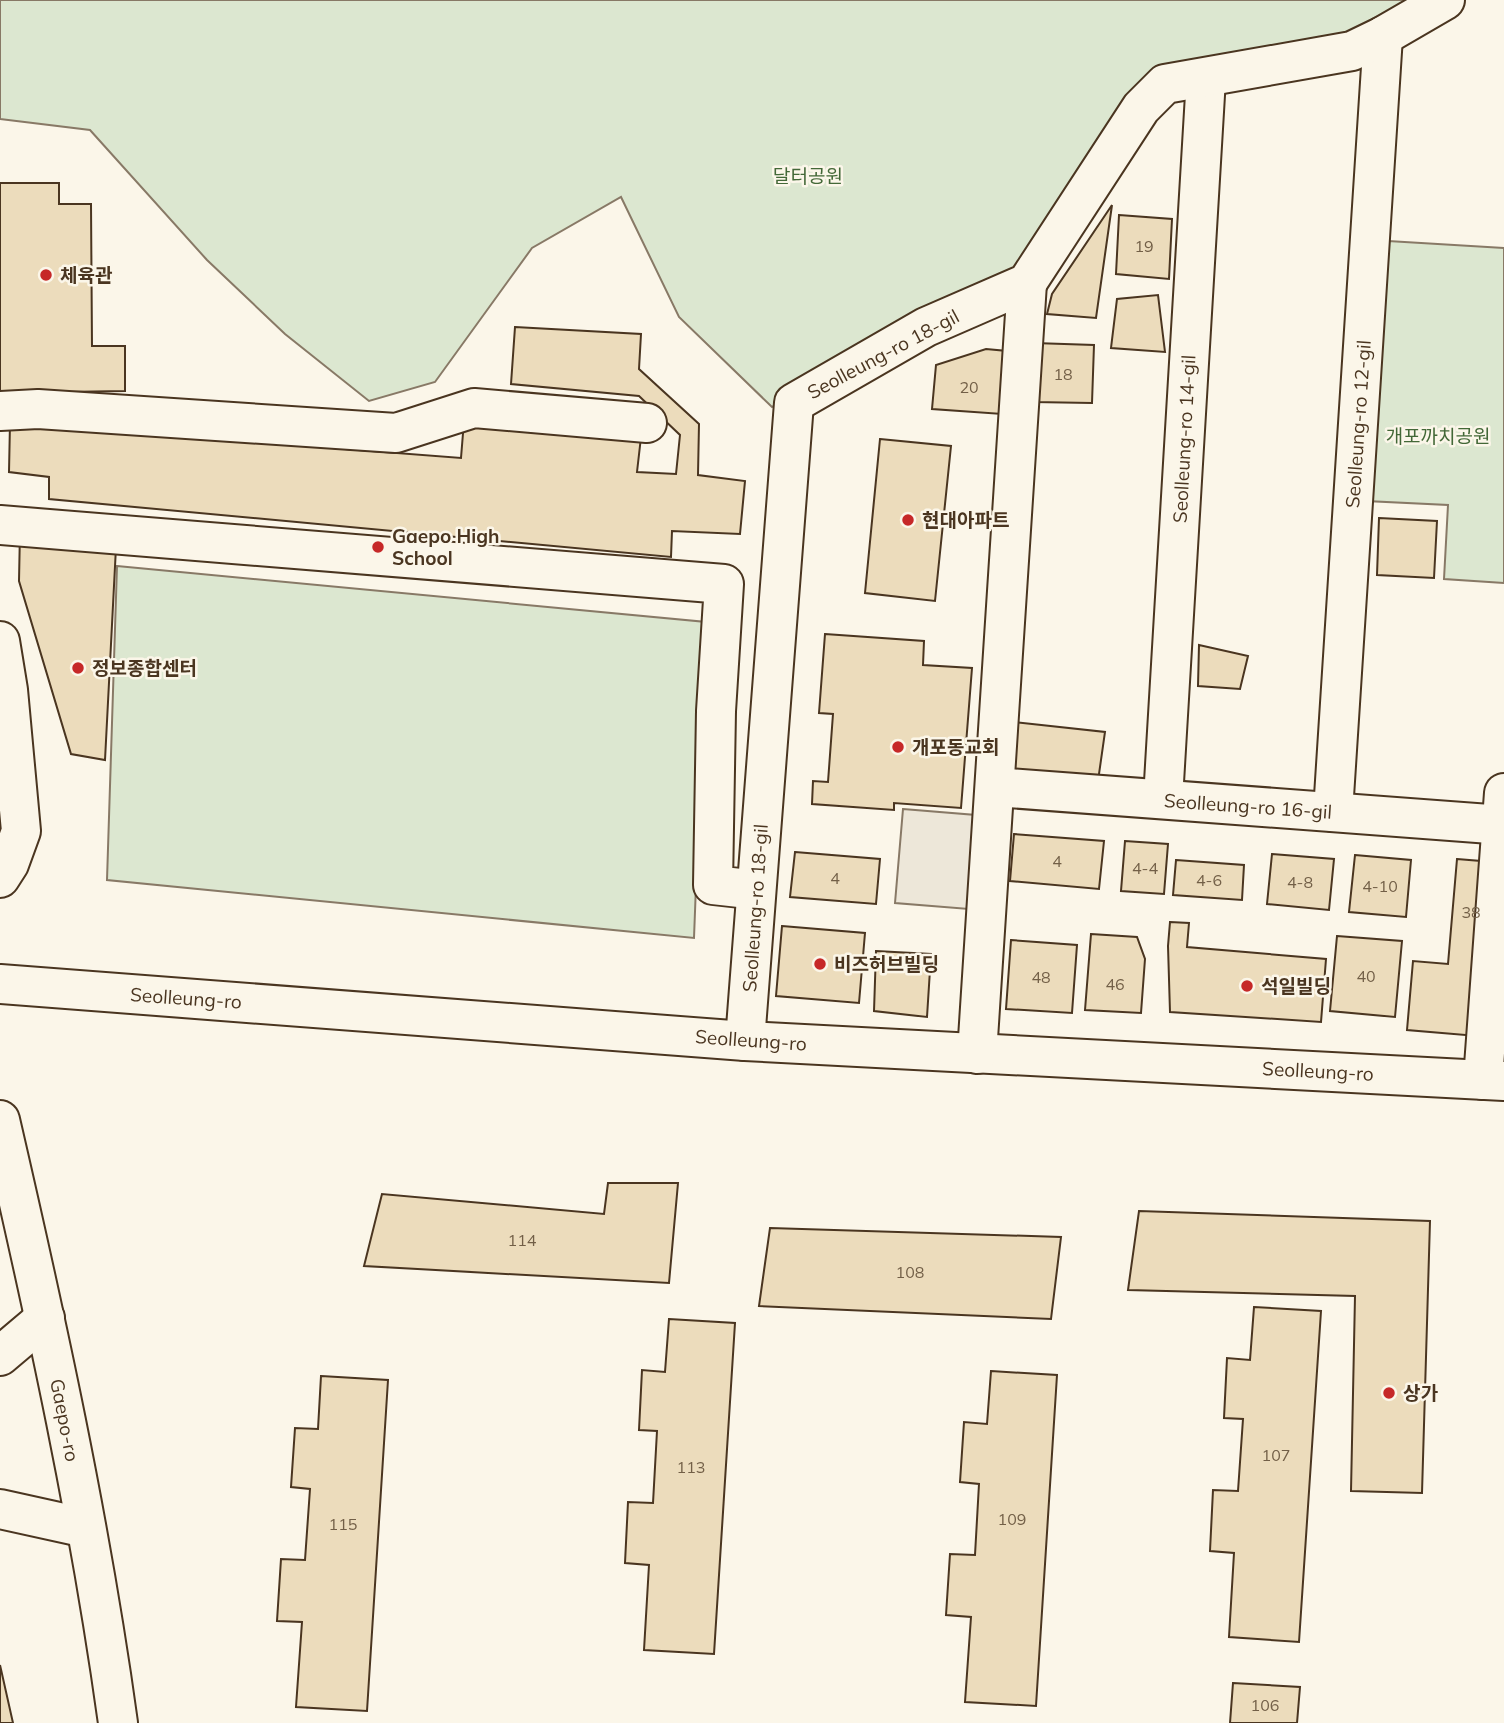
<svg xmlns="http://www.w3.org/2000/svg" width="1504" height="1723" font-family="Mulish,'Noto Sans KR',sans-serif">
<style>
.green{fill:#dce7d0;stroke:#887966;stroke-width:2}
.parking{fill:#ede7d9;stroke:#887966;stroke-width:2}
.building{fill:#ecdcbc;stroke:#4a3520;stroke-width:2}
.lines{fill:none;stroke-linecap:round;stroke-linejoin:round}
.minor-casing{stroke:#4a3520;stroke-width:42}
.minor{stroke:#fbf6e9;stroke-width:38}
.poi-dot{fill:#c62828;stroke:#fbf6e9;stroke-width:2.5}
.labels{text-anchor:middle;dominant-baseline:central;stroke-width:5;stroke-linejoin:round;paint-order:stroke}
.number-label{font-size:16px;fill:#725f47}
.park-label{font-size:19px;fill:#436837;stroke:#fbf6e9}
.poi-label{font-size:19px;font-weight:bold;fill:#4a3520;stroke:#fbf6e9;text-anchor:start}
.street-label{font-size:19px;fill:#4a3520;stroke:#fbf6e9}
</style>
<rect width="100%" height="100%" fill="#fbf6e9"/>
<g class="green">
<path d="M0,0H1420L1366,30L1172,70L1021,274L893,330L772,407L679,317L621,197L532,248L435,382L369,401L285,334L207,260L90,130L0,119Z"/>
<path d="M1388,241L1504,248V583L1444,579L1448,505L1366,501Z"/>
<path d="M117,566L706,622L694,938L107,880Z"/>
</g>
<path class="parking" d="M903,809L988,816L981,910L895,903Z"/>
<g class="building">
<path d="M0,183H59V204H91L92,346H125V391L0,393Z"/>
<path d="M1112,205L1096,318L1047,314L1052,294Z"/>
<path d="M1119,215L1172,219L1169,279L1116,274Z"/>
<path d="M1158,295L1165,352L1111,348L1117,299Z"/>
<path d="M515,327L641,334L639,369L699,424L698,475L745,481L740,534L672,531L671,557L49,499V477L9,472L10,423L461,458L464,421L641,437L637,472L676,474L680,435L639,396L511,384Z"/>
<path d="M1034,343L1094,345L1092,403L1033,402Z"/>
<path d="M986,349L1007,351L1002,414L932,409L936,365Z"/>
<path d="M880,439L951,446L935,601L865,593Z"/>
<path d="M1379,518L1437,521L1434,578L1377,575Z"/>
<path d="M20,531L116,547L105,760L71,754L19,581Z"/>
<path d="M825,634L924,641L923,665L972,668L961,808L894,803V810L812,804L813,781L828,782L833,714L819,713Z"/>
<path d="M1199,645L1248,656L1240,689L1198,686Z"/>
<path d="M1004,721L1105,732L1098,781L1002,771Z"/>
<path d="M1014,834L1104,841L1099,889L1010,881Z"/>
<path d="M1125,841L1168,844L1164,894L1121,891Z"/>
<path d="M795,852L880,859L876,904L790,897Z"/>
<path d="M1272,854L1334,859L1329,910L1267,904Z"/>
<path d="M1355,855L1411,860L1406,917L1349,912Z"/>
<path d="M1457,859L1493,862L1477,1036L1407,1030L1413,961L1448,964Z"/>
<path d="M1176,860L1244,865L1242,900L1173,895Z"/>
<path d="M1170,922L1189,923L1187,947L1326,959L1321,1022L1170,1012L1168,946Z"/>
<path d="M782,926L865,933L859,1003L776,996Z"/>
<path d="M1091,934L1137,937L1145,959L1141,1013L1085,1010Z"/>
<path d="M1337,936L1402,941L1395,1017L1330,1011Z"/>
<path d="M1011,940L1077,945L1072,1013L1006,1009Z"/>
<path d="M876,951L931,954L927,1017L874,1011Z"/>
<path d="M608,1183H678L669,1283L364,1266L382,1194L604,1214Z"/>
<path d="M1139,1211L1430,1221L1422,1493L1351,1491L1355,1296L1128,1290Z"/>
<path d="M770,1228L1061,1237L1051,1319L759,1306Z"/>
<path d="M1254,1307L1321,1311L1299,1642L1229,1637L1234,1553L1210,1551L1213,1490L1238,1491L1243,1419L1224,1418L1227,1358L1250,1360Z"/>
<path d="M669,1319L735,1323L714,1654L644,1650L649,1565L625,1563L628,1502L653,1503L657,1431L639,1430L642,1370L665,1372Z"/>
<path d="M991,1371L1057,1375L1036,1706L965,1702L971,1617L946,1615L950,1554L975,1555L979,1484L960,1482L964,1422L987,1424Z"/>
<path d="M321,1376L388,1380L367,1711L296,1707L302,1622L277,1621L281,1559L305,1560L310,1489L291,1487L295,1428L318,1429Z"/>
<path d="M0,1665L13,1723H0Z"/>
<path d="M1233,1683L1300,1687L1297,1723H1230Z"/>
</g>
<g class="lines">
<defs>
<g id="minor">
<path d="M0,411L38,409L396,433L474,408L647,423"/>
<path d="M0,525L724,584L716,711L713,885L740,888"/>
<path d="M0,641L8,690L21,831L9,864L0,878"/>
<path d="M995,787L1504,825"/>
<path d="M1163,799L1206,78"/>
<path d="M1333,812L1383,36"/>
<path d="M0,984L745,1041L1504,1081"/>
<path d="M745,1041L794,403L926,327L1027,283L1141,108L1165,84L1352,51L1383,36L1445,0"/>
<path d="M977,1054L1027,283"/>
<path d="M1483,1080L1504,793"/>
<path d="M0,1120C46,1319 90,1520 118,1723"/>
<path d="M0,1356L45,1318"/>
<path d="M0,1509L86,1528"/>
</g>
</defs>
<use href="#minor" class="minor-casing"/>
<use href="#minor" class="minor"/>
</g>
<g class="poi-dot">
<circle cx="46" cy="275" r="7"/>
<circle cx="908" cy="520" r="7"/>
<circle cx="378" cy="547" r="7"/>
<circle cx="78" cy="668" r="7"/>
<circle cx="898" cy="747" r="7"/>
<circle cx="820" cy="964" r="7"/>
<circle cx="1247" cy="986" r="7"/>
<circle cx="1389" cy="1393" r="7"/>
</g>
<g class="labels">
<g class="number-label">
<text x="1144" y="246">19</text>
<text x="1063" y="374">18</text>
<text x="969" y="387">20</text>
<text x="1057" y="861">4</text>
<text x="1145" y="868">4-4</text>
<text x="835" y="878">4</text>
<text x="1209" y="880">4-6</text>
<text x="1300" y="882">4-8</text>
<text x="1380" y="886">4-10</text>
<text x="1471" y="912">38</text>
<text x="1366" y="976">40</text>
<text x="1041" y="977">48</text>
<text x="1115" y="984">46</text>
<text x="522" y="1240">114</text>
<text x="910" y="1272">108</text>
<text x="1276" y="1455">107</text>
<text x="691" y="1467">113</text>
<text x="1012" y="1519">109</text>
<text x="343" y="1524">115</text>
<text x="1265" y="1705">106</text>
</g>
<g class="park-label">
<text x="808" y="176">달터공원</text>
<text x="1438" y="436">개포까치공원</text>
</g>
<g class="poi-label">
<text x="60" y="275">체육관</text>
<text x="922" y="520">현대아파트</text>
<text x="392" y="536">Gaepo High<tspan x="392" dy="22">School</tspan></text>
<text x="92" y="668">정보종합센터</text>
<text x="912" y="747">개포동교회</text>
<text x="834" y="964">비즈허브빌딩</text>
<text x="1261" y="986">석일빌딩</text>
<text x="1403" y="1393">상가</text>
</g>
<g class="street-label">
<text transform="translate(883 354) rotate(-28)">Seolleung-ro 18-gil</text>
<text transform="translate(1358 424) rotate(-86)">Seolleung-ro 12-gil</text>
<text transform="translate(1184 439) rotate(-87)">Seolleung-ro 14-gil</text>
<text transform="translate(1248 806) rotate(4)">Seolleung-ro 16-gil</text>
<text transform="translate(755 908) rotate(-86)">Seolleung-ro 18-gil</text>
<text transform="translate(186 998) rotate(4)">Seolleung-ro</text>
<text transform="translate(751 1040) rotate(4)">Seolleung-ro</text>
<text transform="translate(1318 1071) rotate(3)">Seolleung-ro</text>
<text transform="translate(65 1420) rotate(79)">Gaepo-ro</text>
</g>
</g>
</svg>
